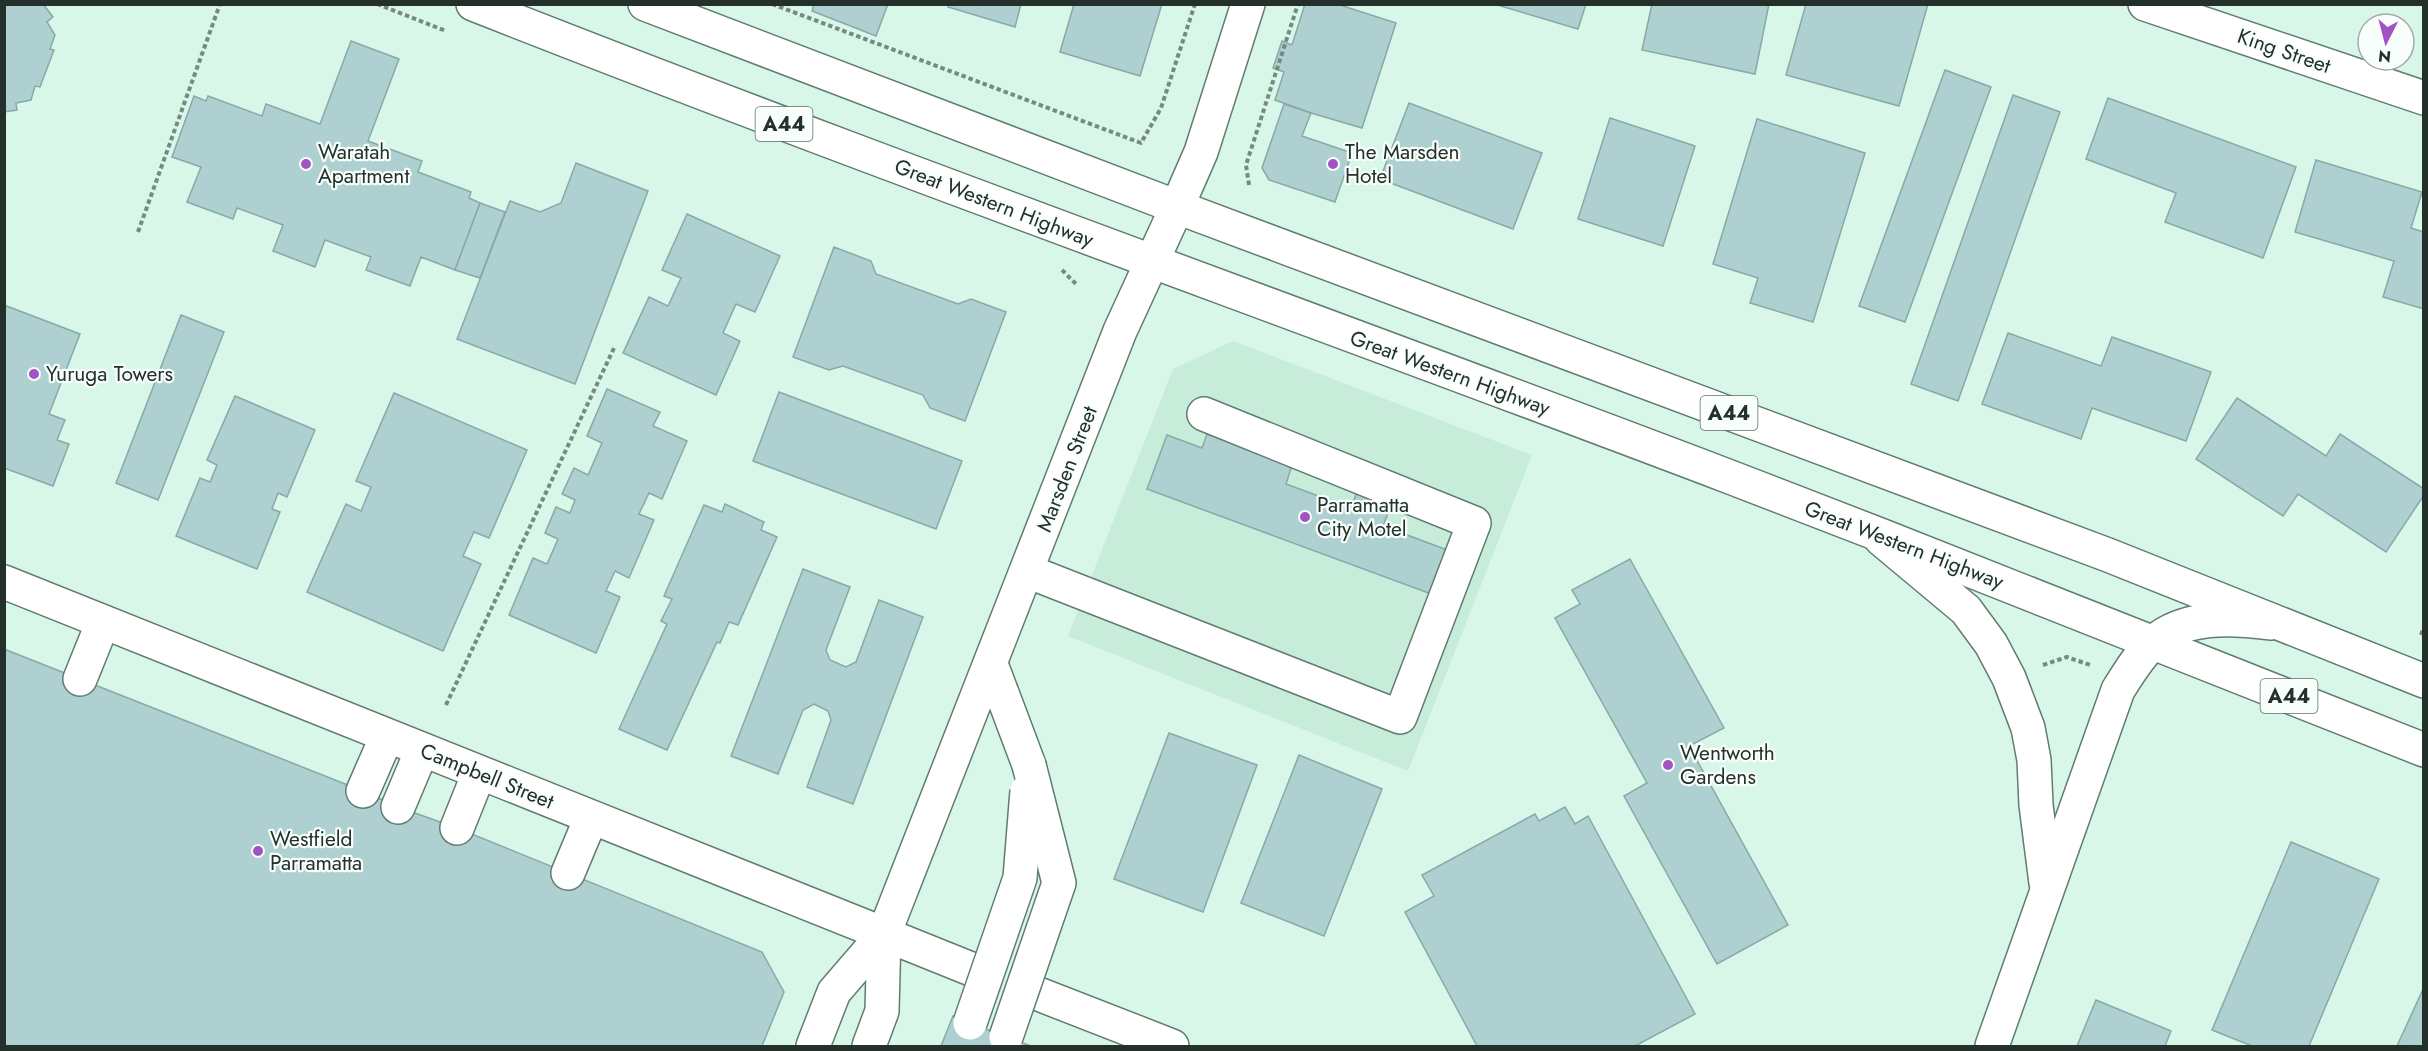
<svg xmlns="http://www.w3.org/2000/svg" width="2428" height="1051" font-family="Jost,sans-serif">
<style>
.built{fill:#c7ecda}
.building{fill:#aed0d0;stroke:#87a9a8;stroke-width:1.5}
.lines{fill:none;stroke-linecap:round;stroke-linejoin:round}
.minor-casing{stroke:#617c70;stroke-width:36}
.major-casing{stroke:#617c70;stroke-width:36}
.highway-casing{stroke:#617c70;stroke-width:36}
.path{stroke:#768a80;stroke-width:4;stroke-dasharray:4.5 3;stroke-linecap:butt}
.minor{stroke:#fff;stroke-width:33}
.major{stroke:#fff;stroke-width:33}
.highway{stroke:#fff;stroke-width:33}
.minor-bridge-casing{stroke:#617c70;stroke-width:36;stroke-linecap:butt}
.minor-bridge{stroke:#fff;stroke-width:33}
.poi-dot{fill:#a253c3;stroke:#f8fefb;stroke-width:2}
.labels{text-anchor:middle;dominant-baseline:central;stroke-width:4.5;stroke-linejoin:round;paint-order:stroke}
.shield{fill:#f8fefb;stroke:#646e69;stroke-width:1.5}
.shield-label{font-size:20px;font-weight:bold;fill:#24302a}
.street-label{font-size:21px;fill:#24302a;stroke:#f8fefb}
.poi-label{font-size:21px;fill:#24302a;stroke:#f8fefb;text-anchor:start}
</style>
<rect width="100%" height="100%" fill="#d9f7e9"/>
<path class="built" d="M1233,341L1532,455L1408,771L1068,636L1173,369Z"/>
<g class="building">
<path d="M4,4H43L53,17L47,22L55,35L50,49L54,50L40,87L35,86L31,100L16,103L17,110L4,112Z"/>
<path d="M814,4H888L876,36L812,11Z"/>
<path d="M949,4H1021L1015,27L948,7Z"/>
<path d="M1162,4L1140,76L1060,52L1074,4Z"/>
<path d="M1305,4H1337L1396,23L1362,128L1311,113L1275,100L1284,72L1273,68L1282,41L1292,45Z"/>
<path d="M1494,4H1586L1578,29Z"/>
<path d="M1652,4H1769L1755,74L1642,50Z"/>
<path d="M1806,4H1928L1899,106L1786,75Z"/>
<path d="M351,41L399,59L368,141L422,161L418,172L471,192L469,198L480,203L455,270L421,257L410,286L366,270L371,257L325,240L315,267L273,251L283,225L237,208L233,219L187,202L201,167L172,157L194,96L206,101L208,96L262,116L266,104L320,124Z"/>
<path d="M1945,70L1991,87L1905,322L1859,306Z"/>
<path d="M2013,95L2060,112L1958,401L1911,384Z"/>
<path d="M2108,98L2296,167L2263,258L2165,222L2176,193L2086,159Z"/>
<path d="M1409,103L1542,153L1513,229L1380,179Z"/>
<path d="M1284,104L1311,113L1302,136L1352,153L1335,202L1269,180L1262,168Z"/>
<path d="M1610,118L1695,146L1663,246L1578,219Z"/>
<path d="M1757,119L1865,153L1813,322L1750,303L1758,278L1713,264Z"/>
<path d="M2316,160L2422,192L2411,228L2424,232V309L2383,297L2394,261L2295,232Z"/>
<path d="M576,163L648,191L575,384L457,339L510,201L540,212L561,203Z"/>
<path d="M480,203L505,212L480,278L455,270Z"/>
<path d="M687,214L780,256L755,312L736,304L723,333L740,341L716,395L623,353L649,297L668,306L681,278L662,270Z"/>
<path d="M834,247L871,261L876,274L958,304L971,299L1006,312L965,421L930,408L923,395L843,366L829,370L793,357Z"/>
<path d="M4,305L80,334L49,414L65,420L57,440L69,444L53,486L4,468Z"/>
<path d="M181,315L224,332L158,500L116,483Z"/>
<path d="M2008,333L2101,366L2112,337L2211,372L2186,441L2092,408L2081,439L1982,404Z"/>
<path d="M607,389L660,412L653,426L687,441L662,499L649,493L639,514L654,520L629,578L615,571L606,591L620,597L596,653L509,615L533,558L547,564L558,539L545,533L556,507L570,513L575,500L562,494L574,468L588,475L602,443L587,436Z"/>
<path d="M779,392L962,461L936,529L753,461Z"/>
<path d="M394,393L527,450L489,538L474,532L463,556L481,564L443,651L307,592L346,504L361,511L371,487L356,481Z"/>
<path d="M235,396L315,430L287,497L278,493L272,509L280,512L257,569L176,536L200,478L210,482L217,465L207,460Z"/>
<path d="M2237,398L2326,456L2340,434L2424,489V495L2386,552L2298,494L2283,516L2196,459Z"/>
<path d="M1207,434L1292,465L1286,484L1351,508L1357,492L1391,505L1383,526L1450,551L1434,595L1147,489L1167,435L1202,448Z"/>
<path d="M725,504L764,522L761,530L777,537L738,625L729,622L720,643L717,642L667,750L619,729L667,624L661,621L672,599L664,596L704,505L722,512Z"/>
<path d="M1630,559L1724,728L1689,746L1788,925L1717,964L1624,796L1647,783L1555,618L1580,604L1572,590Z"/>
<path d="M803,569L850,587L826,650L830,660L846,667L856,662L879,600L923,617L853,804L807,787L831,720L828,711L814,704L803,710L778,774L731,756Z"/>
<path d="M4,649L363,791L398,807L457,828L762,952L784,992L762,1046H4Z"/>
<path d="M1169,733L1257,765L1203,912L1114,879Z"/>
<path d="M1299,755L1382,789L1324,936L1241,903Z"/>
<path d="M1565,807L1575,824L1588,816L1695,1014L1635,1046H1477L1405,912L1434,896L1422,875L1535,814L1539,821Z"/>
<path d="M2291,842L2379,879L2309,1046H2252L2212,1030Z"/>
<path d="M2424,987V1046H2397Z"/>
<path d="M2096,1000L2171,1031L2165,1046H2077Z"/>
<path d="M953,1016L1006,1037L1031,1046H941Z"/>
</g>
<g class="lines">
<defs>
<g id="minor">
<path d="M2145,4L2424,98"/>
<path d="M1177,207L1201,152L1248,4"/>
<path d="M1027,571L1400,717L1474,523L1204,414"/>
<path d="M991,664L1029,765"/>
<path d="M80,679L103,622"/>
<path d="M363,791L387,736"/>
<path d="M398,807L422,750"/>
<path d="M457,828L479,773"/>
<path d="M568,873L591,818"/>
<path d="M884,934L971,969"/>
<path d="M1036,993L1172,1046"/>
</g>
<g id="major">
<path d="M1881,539L1966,610L1991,644L2009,678L2028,728L2034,760L2036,805L2046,883"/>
<path d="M4,582L884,934"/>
<path d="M813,1046L834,992L884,934L1120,331L1177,207"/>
<path d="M869,1046L882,1011L884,934"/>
<path d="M1992,1046L2118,690C2128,674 2140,654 2154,642C2185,615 2232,618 2270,623"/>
</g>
<g id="highway">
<path d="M473,4C889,168 1312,318 1730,477C1962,566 2193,657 2424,750"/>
<path d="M645,4L1177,207L2108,555L2424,681"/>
</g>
</defs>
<use href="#minor" class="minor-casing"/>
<use href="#major" class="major-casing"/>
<use href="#highway" class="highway-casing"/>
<g class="path">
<path d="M377,4L446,31"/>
<path d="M772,4L1141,143L1161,108L1195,4"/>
<path d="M1249,185L1246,165L1298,4"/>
<path d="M138,232L220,4"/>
<path d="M1062,270L1076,284"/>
<path d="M2421,635L2424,627"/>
<path d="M2043,665L2067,657L2090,665"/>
<path d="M446,705L614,348"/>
</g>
<use href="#minor" class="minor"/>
<use href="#major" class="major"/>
<use href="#highway" class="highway"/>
<defs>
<g id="minor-bridge">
<path d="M970,1023L1020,878L1027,791"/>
<path d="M1006,1037L1059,883L1029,765"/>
</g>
</defs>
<use href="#minor-bridge" class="minor-bridge-casing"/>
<use href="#minor-bridge" class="minor-bridge"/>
</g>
<g class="poi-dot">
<circle cx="306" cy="164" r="6"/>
<circle cx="1333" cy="164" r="6"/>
<circle cx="34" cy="374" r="6"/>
<circle cx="1305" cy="517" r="6"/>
<circle cx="1668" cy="765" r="6"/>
<circle cx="258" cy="851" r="6"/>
</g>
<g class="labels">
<g class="shield">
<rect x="755.5" y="107" width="57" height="34" rx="4.5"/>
<rect x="1700.5" y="396" width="57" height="34" rx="4.5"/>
<rect x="2260.5" y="679" width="57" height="34" rx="4.5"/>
</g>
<g class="shield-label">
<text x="784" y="124">A44</text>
<text x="1729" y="413">A44</text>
<text x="2289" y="696">A44</text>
</g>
<g class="street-label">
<text transform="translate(2284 51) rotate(19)">King Street</text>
<text transform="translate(994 203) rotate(21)">Great Western Highway</text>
<text transform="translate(1450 373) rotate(20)">Great Western Highway</text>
<text transform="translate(1067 469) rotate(-69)">Marsden Street</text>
<text transform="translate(1904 545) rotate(21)">Great Western Highway</text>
<text transform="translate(487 776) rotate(22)">Campbell Street</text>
</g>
<g class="poi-label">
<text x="318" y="152">Waratah<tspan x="318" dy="24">Apartment</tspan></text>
<text x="1345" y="152">The Marsden<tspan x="1345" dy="24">Hotel</tspan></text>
<text x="46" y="374">Yuruga Towers</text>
<text x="1317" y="505">Parramatta<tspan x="1317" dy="24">City Motel</tspan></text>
<text x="1680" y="753">Wentworth<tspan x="1680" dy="24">Gardens</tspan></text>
<text x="270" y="839">Westfield<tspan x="270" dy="24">Parramatta</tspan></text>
</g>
</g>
<rect width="2428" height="1051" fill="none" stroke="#24302a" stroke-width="12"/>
<g transform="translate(2386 42) rotate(186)"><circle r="28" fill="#f8fefb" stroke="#a3aca7" stroke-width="1.5"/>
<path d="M0-4.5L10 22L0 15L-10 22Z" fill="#a253c3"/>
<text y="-9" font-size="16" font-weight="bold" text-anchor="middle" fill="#24302a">N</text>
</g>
</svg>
